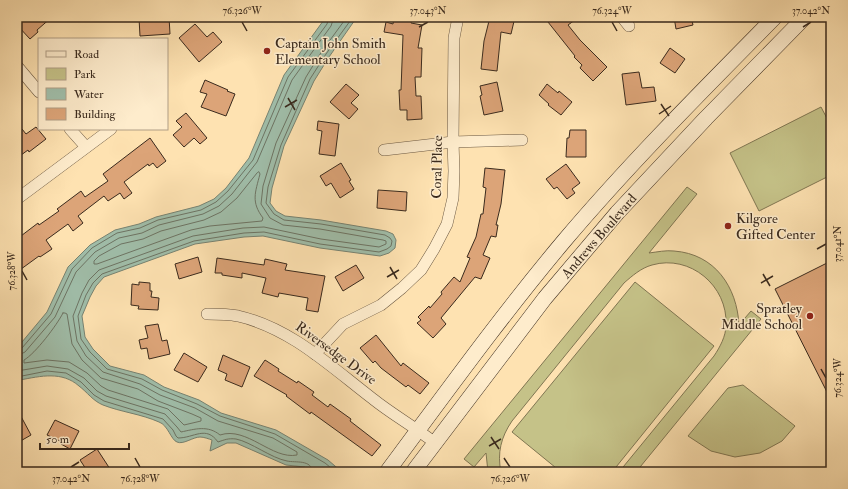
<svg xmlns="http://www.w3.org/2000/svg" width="848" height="489" font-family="'IM FELL Double Pica',serif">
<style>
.green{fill:#c5c288;stroke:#807652}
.water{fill:#a0beaa;stroke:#778372}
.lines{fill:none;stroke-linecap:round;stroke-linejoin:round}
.shore{stroke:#6d7464;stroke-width:1}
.building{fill:#dca478;stroke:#3a2a1d}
.street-casing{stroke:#6b5842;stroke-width:12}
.secondary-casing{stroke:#3a2a1d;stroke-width:16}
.street{stroke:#feeccc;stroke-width:11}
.secondary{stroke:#feeccc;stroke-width:15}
.ticks{fill:none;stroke:#3a2a1d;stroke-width:1.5}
.poi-dot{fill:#8f2418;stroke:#feeccc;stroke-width:1.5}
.labels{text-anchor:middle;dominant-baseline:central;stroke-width:3;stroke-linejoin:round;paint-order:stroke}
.poi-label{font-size:14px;fill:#3a2a1d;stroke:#feeccc;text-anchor:start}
.street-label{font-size:14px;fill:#3a2a1d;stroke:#feeccc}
.neatline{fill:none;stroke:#3a2a1d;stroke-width:1.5}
.ticks-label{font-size:10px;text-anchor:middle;fill:#3a2a1d}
</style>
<rect width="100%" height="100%" fill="#fee2b1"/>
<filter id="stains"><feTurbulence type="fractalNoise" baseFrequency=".005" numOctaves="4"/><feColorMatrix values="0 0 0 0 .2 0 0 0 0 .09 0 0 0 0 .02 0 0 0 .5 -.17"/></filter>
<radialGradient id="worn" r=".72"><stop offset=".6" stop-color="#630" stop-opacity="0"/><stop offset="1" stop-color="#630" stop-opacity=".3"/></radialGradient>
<g class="green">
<path d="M821,107L831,126V175L759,211L730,153Z"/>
<path d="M687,187L697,194L649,253C657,252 666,250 674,251C715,254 737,287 739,325L751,311L761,319L636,472H619L714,356C720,347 726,336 726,325C728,286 690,254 652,265C641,268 632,276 624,283L512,421C501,437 497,453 501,472H488L486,453L474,467L464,459Z"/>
<path d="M635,282L714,346L612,472H561L512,432Z"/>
<path d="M743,385L795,426L782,441L760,453L735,457L711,451L688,436L728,388Z"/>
</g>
<path class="water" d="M326,17H357L329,57L314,81L284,146L272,188L270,203L276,211L285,216L321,220L386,231L393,234L396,240L395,248L389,253L380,256L320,248L263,236L244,237L195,244L104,277L96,286L90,297L82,316L85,337L93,349L110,366L144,375L164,387L199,400L221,413L276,430L328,460L342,472H310L305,467L286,465L236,443H227L210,451L212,440C209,439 204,437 200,437C193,437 183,445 177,442C171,440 168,425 159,422C141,414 121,412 103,405C93,401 87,392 79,386C62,371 41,376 20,380L17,382V348L47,312L68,267L90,245L115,230L139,224L156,217L199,206L214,199L226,188L249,158L284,75Z"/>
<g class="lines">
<g class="shore">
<path d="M259,172L260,174C255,193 251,202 263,218L262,221L210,226L191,230L97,264H94V261L99,256L121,244L143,239L161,231L204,220L221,212L237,198L257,173Z"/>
<path d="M63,313H65L67,314L72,344L82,360L101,378L138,389L158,401L192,414L201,418V421L184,425L168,409L108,390L101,386L87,373L69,362L47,360L24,363V360C35,354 57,325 63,313Z"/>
<path d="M17,350L22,348L51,314L72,269L92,248L117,233L140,228L158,220L201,210L216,202L228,191L253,160L288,77L327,24L329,17"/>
<path d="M17,355L21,354L25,352L55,317L76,272L95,252L119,238L142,233L159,225L203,214L219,206L232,194L257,162L292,80L331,26L334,17"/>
<path d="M17,371L47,366L68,369L84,378L97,391L106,396L165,414L177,427L181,432C195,429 208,425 220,435C247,426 272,460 297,455V452L273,438L218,421L195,408L160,395L140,384L103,372L86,356L77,341L73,316L82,293L89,280L99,270L193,236L243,228L264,227L321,239L379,247L386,244V241L383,240L320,229L283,225L270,218L261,204L263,186L276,143L306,77L322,51L347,17"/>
<path d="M17,377L47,371L66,373L81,382L94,395L104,401L163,419L173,430L176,436L178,438C194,438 206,425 218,442C224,440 228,438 236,439C251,442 271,458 287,461C296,463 311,459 313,472"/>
<path d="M336,472L325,463L275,434L220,416L197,404L162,390L142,379L107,369L90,352L81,339L78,316L86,295L93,283L102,274L194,241L244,233L264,232L320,244L379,252L387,249L391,246L392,241L390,238L385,235L321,224L284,220L274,214L266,203L268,187L281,145L310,79L326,54L353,17"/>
</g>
</g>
<g class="building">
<path d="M22,17H52L37,30L38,32L30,39L17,25V22Z"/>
<path d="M169,17L170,34L140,36L139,18Z"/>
<path d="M394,17H412L411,23L422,25L418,48H422L421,77H415L416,96H421L422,119L407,120V110H400L399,90H401L403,35L384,32L386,22L393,24Z"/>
<path d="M490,17H515L511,34L501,32L497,71L481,69L484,41Z"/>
<path d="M544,17H579L568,25L580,40L607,67L593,81L580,68L582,65L574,57L575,56Z"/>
<path d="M674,17H691L693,25L676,29Z"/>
<path d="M195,24L207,37L213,32L222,42L199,62L179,38Z"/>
<path d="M670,48L685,59L675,73L660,63Z"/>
<path d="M639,72L642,88L654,87L656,101L626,105L622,74Z"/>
<path d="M205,80L228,90L227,91L235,94L226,116L201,107L207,94L200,92Z"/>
<path d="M497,82L503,111L484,115L480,96L482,95L480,86Z"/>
<path d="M346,84L359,95L351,103L358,109L349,119L330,102Z"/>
<path d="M547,84L558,93L559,91L572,102L561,115L548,105L549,104L539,95Z"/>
<path d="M186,113L207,138L200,144L194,138L184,147L173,135L182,127L176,121Z"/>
<path d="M318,121L339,124L335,156L319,154L322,131L317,130Z"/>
<path d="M36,127L46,139L29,152L28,150L17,158V133L22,129L26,134Z"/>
<path d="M570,130H586V157H566L567,138H569Z"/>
<path d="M150,138L166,161L157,168L153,163L149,166L148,164L124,182L132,193L124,199L120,193L108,201L104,196L78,216L83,223L73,231L68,224L46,240L52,249L40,257L39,256L17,272V239L38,223L39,225L59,211L57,209L81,191L85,197L108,181L103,174Z"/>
<path d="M341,163L351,180L349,181L354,189L340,198L331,183L326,186L320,176Z"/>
<path d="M566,164L580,183L572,189L575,193L567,199L557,187L554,189L546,179Z"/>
<path d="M485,168L505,170L501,204L496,225H498L496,237L491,236L483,255L490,258L481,279L475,277L441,318L446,324L433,338L417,323L421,320L418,317L429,306L430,308L442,294L441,292L454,277L460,282L470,258L467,257L476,237L481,214H483L486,188L483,187Z"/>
<path d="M378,190L407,192L406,211L377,208Z"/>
<path d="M198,257L202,272L179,279L175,264Z"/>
<path d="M217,258L264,265L265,259L287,264L285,270L325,276L318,312L306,310L308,298L279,293L278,297L262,293L266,278L242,273V278L222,275V273H215Z"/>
<path d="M831,261V400L775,289Z"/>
<path d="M356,265L364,278L343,291L335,277Z"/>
<path d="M139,282L150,283V291H152L151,297L159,298L158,310L138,309L139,306L131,305L132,284L139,285Z"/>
<path d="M158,324L162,341L167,340L170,354L149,359L147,348L141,349L139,340L148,338L145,326Z"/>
<path d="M376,335L401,366L403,363L429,383L420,394L408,385L406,387L381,368L375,361L373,363L360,348Z"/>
<path d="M184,353L207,367L198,382L174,370Z"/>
<path d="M223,355L250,367L242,387L225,380L227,374L218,370Z"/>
<path d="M265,360L279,369L278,371L297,383L298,381L314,392L312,395L328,407L330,404L351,419L350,421L381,445L372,456L311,412L310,414L286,396L287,395L254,376Z"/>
<path d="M17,409L31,435L17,443Z"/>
<path d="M55,420L79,431L70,449L61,444L62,442L47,435Z"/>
<path d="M97,449L112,472H88L80,460Z"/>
</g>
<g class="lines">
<defs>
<g id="street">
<path d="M622,17L629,26"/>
<path d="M17,66L39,92"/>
<path d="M70,129L86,147"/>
<path d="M384,150L453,142L522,140"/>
<path d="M17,199L111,129"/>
<path d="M207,314C217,314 228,314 238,316C291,328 331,367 373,399C393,415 415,427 435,443"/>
<path d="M315,354L343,324L381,305L402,288L421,270L434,249L447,224L453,198L454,171L453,142L454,38L458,17"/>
</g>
<g id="secondary">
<path d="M387,472C445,394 501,316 564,241C630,163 703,90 775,17"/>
<path d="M413,472L545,298L617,213L706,118L805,17"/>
</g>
</defs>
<use href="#street" class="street-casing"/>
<use href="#secondary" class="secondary-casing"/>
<use href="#street" class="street"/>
<use href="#secondary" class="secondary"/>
</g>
<path class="ticks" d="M242,22L247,31M612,22L617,31M419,27L428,22M803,27L811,22M288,98L295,110M661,104L669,116M285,107L297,100M659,114L671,106M817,249L826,244M390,267L397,279M22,271L27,280M763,274L770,286M387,277L399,270M761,283L773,276M821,369L826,378M491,437L499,449M489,446L501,439M135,458L140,467M504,458L510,467M71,467L79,462"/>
<g class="poi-dot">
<circle cx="267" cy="51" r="4"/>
<circle cx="728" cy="226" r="4"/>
<circle cx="810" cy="316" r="4"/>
</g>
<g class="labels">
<g class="poi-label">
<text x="275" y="43">Captain John Smith<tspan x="275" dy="16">Elementary School</tspan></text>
<text x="736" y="218">Kilgore<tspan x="736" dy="16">Gifted Center</tspan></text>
<text x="802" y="308" text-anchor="end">Spratley<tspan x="802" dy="16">Middle School</tspan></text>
</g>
<g class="street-label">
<text transform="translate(437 167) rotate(-89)">Coral Place</text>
<text transform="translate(599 236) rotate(-49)">Andrews Boulevard</text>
<text transform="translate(336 353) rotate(36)">Riversedge Drive</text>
</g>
</g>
<rect width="848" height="489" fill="none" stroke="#fee2b1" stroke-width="44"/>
<rect x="38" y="38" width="130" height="92" fill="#feeccc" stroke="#b09e86"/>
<rect x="46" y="51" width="20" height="6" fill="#feeccc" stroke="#b09e86"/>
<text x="74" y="58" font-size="12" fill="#3a2a1d">Road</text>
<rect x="46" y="68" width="20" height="12" fill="#c5c288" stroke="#b09e86"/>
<text x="74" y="78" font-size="12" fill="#3a2a1d">Park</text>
<rect x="46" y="88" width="20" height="12" fill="#a0beaa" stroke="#b09e86"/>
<text x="74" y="98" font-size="12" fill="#3a2a1d">Water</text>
<rect x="46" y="108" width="20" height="12" fill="#dca478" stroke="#b09e86"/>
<text x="74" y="118" font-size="12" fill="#3a2a1d">Building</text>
<path d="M40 443v6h89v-6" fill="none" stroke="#3a2a1d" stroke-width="2"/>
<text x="46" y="443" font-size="12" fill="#3a2a1d" stroke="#feeccc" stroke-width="3" paint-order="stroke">50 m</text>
<rect x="22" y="22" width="804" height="445" class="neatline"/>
<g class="ticks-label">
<text x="242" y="14">76.326°W</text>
<text x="428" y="14">37.043°N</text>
<text x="612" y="14">76.324°W</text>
<text x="811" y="14">37.042°N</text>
<text transform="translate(837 244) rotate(-90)" y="4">37.041°N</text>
<text transform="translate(11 271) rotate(-90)" y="4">76.328°W</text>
<text transform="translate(837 378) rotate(-90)" y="4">76.324°W</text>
<text x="71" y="482">37.042°N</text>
<text x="140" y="482">76.328°W</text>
<text x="510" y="482">76.326°W</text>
</g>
<rect width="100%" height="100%" filter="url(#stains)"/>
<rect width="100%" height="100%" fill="url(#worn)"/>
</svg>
